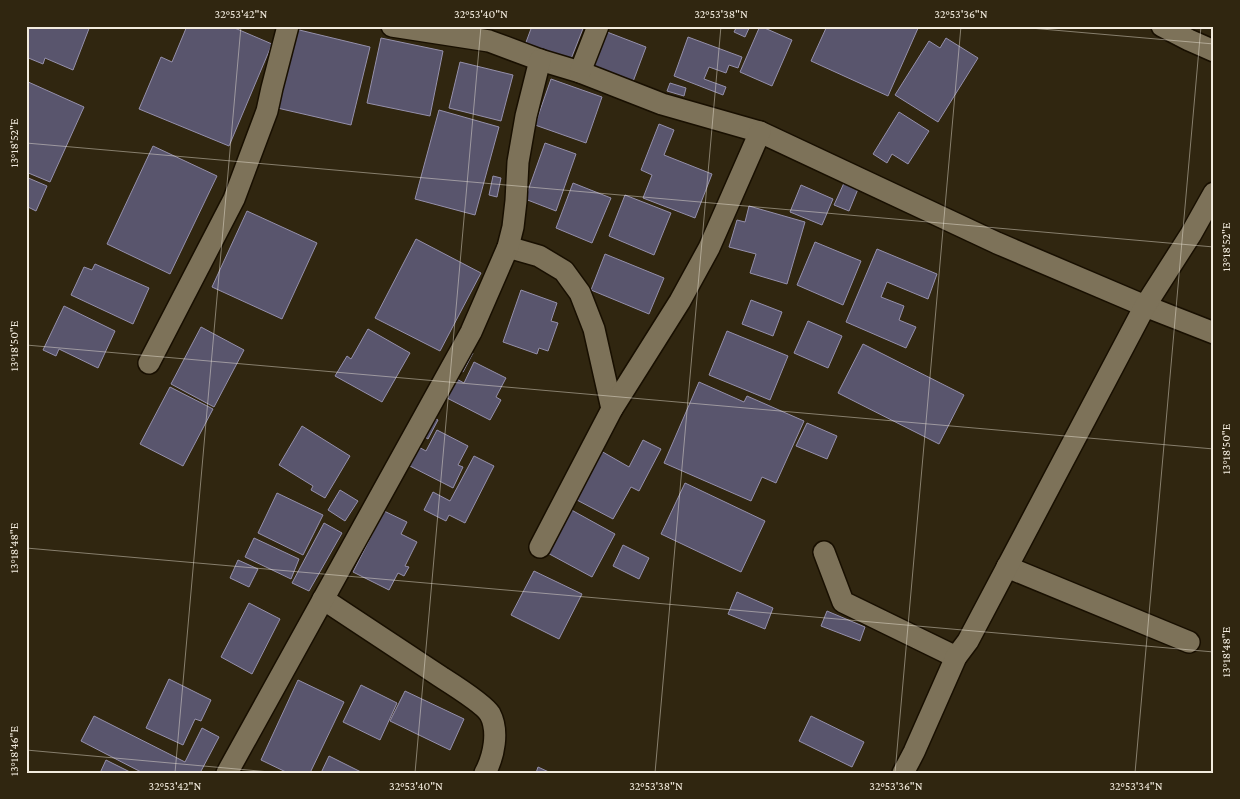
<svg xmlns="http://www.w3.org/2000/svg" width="1240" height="799" font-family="'Crimson Pro',serif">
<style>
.building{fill:#59556d;stroke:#9590ab}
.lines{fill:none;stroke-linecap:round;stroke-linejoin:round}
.street-casing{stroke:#180f00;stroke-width:24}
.street{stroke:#7d7259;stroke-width:21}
.ticks{fill:none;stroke:#f2ebde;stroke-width:1;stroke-opacity:0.45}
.neatline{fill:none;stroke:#f2ebde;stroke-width:2}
.ticks-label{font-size:12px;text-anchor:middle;fill:#f2ebde}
</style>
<rect width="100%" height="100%" fill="#302610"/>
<g class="building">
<path d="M26,26H90L73,70L45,58L43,64L26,57Z"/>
<path d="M187,26H230L272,44L229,146L139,109L161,57L172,62Z"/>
<path d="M532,26H584L569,64L525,45Z"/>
<path d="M731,26H750L745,37L734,32L736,28Z"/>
<path d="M760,26L792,40L772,86L740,72Z"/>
<path d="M827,26H919L888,96L811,61Z"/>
<path d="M291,28L370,47L351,125L273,107Z"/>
<path d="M607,32L646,47L631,87L592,72Z"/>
<path d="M688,37L742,57L738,68L729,65L726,73L709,67L704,79L726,87L723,95L674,76Z"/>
<path d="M381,38L443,51L430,116L367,103Z"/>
<path d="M946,38L978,58L938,122L895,95L929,41L940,48Z"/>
<path d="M460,62L513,75L501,121L449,108Z"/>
<path d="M551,79L602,97L586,143L535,125Z"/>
<path d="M26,81L84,107L50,182L26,172Z"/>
<path d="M670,83L686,88L684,96L667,91Z"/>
<path d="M439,110L499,127L475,215L415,199Z"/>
<path d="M899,112L929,131L908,164L892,154L887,163L873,154Z"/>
<path d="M659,124L674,130L664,155L712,174L695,218L643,198L652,175L641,170Z"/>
<path d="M545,143L576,154L556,211L525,199Z"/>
<path d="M153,146L217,176L170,274L107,244Z"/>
<path d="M493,176L501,178L497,197L489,195Z"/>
<path d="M26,177L47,186L36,211L26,206Z"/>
<path d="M573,183L611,198L592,243L556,228Z"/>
<path d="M844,183L858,189L849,211L834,205Z"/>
<path d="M801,185L833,199L822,225L790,212Z"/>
<path d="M625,195L671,213L654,255L609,236Z"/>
<path d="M749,206L805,222L787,284L750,273L756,254L729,247L737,220L745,222Z"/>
<path d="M247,211L317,243L282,319L212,287Z"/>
<path d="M416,239L481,273L440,351L375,318Z"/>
<path d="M815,242L861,261L843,305L797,285Z"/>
<path d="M877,249L937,274L928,299L887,282L881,297L904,306L899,320L916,327L906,348L846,322Z"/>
<path d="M605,254L664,278L649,314L591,290Z"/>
<path d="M95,264L149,288L133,324L71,295L84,267L92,270Z"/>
<path d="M521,290L557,303L551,321L558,323L548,351L539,348L537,354L503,342Z"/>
<path d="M751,300L782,312L773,336L742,324Z"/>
<path d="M64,306L115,331L98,368L59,349L56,356L43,350Z"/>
<path d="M808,321L842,336L828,368L794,353Z"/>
<path d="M201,327L244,350L214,407L171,384Z"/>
<path d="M368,329L410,353L382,402L335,376L347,356L351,359Z"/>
<path d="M727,331L788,356L770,400L709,375Z"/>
<path d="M863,344L964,395L939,444L838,393Z"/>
<path d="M466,349L473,353L463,372L455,367Z"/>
<path d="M474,362L506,378L496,397L501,400L490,420L443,396L453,377L464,383Z"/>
<path d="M699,382L744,402L747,396L804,421L776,483L762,477L751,501L664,463Z"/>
<path d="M170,387L213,409L183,466L140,444Z"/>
<path d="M430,415L438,420L428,439L420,434Z"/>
<path d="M807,423L837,436L827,459L796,446Z"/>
<path d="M302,426L350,456L325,498L311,490L313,486L279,465Z"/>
<path d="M437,430L468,446L458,465L463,467L453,488L406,464L415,445L426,451Z"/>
<path d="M643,440L661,449L639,491L631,487L613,519L575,499L601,451L629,467Z"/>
<path d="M474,456L494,466L465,523L449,515L446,521L424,510L433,492L450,501Z"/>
<path d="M685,483L765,521L741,572L661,534Z"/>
<path d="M340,490L358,501L345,521L328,510Z"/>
<path d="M277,493L323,515L303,555L258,533Z"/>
<path d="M566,507L615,534L592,577L542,550Z"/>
<path d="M384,511L407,522L401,534L417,542L405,566L409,567L404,576L398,573L389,590L353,572Z"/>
<path d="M324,523L342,533L309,591L292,583Z"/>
<path d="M254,538L299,559L291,579L245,557Z"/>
<path d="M623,545L649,558L639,579L613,566Z"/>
<path d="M238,560L258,569L249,587L230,578Z"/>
<path d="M534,571L582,594L559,639L511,615Z"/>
<path d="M737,592L773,608L765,629L728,614Z"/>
<path d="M249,603L280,619L252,674L221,657Z"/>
<path d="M827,611L865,627L860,641L821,626Z"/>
<path d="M169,679L211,700L201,721L195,719L183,745L146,728Z"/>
<path d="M298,680L344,702L310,773H288L261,760Z"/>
<path d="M361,685L397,703L380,740L343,722Z"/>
<path d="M405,691L464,719L450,750L390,721Z"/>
<path d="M94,716L185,762L202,728L219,737L200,773H143L81,741Z"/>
<path d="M811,716L864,742L852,767L799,741Z"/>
<path d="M329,756L363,773H321Z"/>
<path d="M106,760L132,773H100Z"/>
<path d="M538,767L551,773H536Z"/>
</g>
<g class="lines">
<defs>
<g id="street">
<path d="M392,26L489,41L540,60L580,72L662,104L760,132L997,243L1145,306L1214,333"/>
<path d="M1162,26L1189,40L1214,51"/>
<path d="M580,72L598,26"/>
<path d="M508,247L539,256L564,271L580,293L594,329L612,409"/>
<path d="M149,363L234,199L267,111L272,88L288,26"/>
<path d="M540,547L612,409L680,301L709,248L760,132"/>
<path d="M824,552L843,602L956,657"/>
<path d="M1007,567L1189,642"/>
<path d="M323,599C362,625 402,651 441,677C452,684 484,704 490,714C499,731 494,756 485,773"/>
<path d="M227,773L471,332L508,247L513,227L516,201L518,162L526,116L540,60"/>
<path d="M903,773L914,752L956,657L968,641L1145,306L1191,234L1214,193"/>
</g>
</defs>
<use href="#street" class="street-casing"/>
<use href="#street" class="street"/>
</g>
<path class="ticks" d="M1007,26L1214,44M26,143L1214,247M26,345L1214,449M26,548L1214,652M26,750L281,773M175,773L241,26M415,773L481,26M655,773L721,26M895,773L961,26M1135,773L1201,26"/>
<rect width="1240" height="799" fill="none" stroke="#302610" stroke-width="55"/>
<rect x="28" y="28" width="1184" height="744" class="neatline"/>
<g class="ticks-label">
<text x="241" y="18">32°53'42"N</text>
<text x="481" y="18">32°53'40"N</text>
<text x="721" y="18">32°53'38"N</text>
<text x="961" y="18">32°53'36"N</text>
<text transform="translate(14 143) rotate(-90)" y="4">13°18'52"E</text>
<text transform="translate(1226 247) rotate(-90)" y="4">13°18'52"E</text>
<text transform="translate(14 346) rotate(-90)" y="4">13°18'50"E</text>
<text transform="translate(1226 449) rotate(-90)" y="4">13°18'50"E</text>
<text transform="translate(14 548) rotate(-90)" y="4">13°18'48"E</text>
<text transform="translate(1226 652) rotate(-90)" y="4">13°18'48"E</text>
<text transform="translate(14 751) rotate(-90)" y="4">13°18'46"E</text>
<text x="175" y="790">32°53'42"N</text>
<text x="416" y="790">32°53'40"N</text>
<text x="656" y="790">32°53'38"N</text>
<text x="896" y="790">32°53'36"N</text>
<text x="1136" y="790">32°53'34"N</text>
</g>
</svg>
